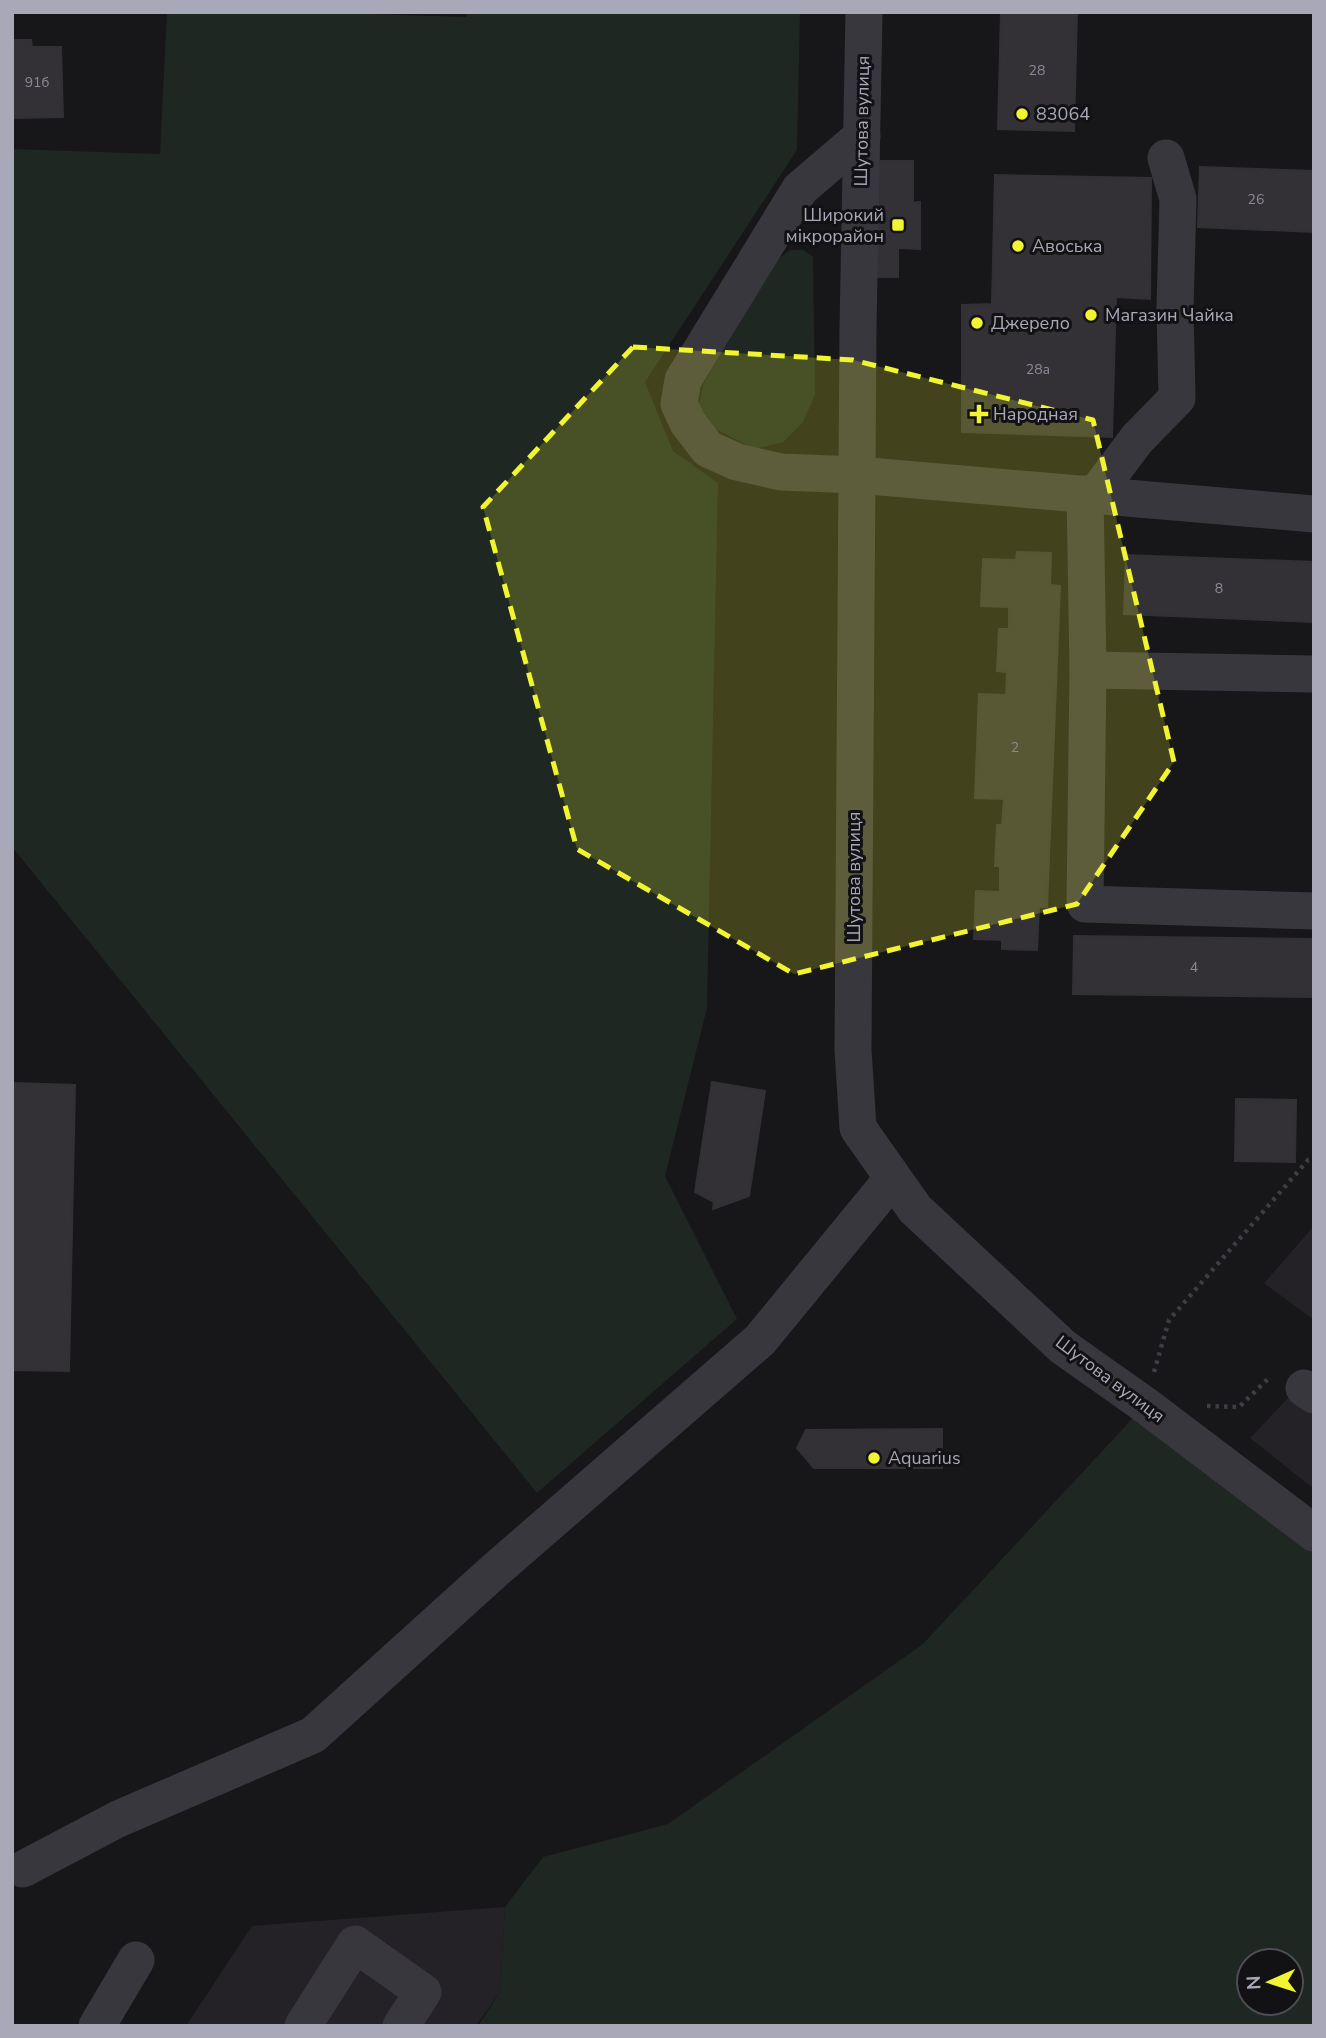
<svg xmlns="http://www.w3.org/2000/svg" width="1326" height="2038" font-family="'Nunito Sans',sans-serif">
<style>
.built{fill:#242226}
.green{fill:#1e2722;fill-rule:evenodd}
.building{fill:#333135;stroke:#323035;stroke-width:2}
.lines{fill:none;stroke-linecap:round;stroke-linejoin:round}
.path{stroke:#3e3d45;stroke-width:4.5;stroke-dasharray:3.5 5;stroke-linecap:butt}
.minor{stroke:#39373e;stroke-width:37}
.marked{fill:#f1f531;fill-opacity:0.2;stroke:#f1f531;stroke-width:5;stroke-dasharray:14 9;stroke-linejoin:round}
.poi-dot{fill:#f1f531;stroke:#121113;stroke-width:2.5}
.labels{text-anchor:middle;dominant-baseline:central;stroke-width:6;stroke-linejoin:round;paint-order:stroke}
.number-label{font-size:14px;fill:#8c8a98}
.poi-label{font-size:18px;fill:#a9a8b9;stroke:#121113;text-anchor:start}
.street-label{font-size:18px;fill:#a9a8b9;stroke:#121113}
</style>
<rect width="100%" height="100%" fill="#171618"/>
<g class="built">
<path d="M1314,1226V1320L1264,1283Z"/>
<path d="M1293,1393L1314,1409V1489L1250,1438Z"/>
<path d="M505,1907L500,1992L476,2026H186L252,1926Z"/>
</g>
<g class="green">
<path d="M167,12H308L466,17L467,12H800L797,150L645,382L673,451L718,483L707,1008L665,1176L737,1319L537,1493L12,847V149L160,154Z"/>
<path d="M790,250H803L813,257L815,395L803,422L783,442L755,449L711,427L699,405L703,384L778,259Z"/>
<path d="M1145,1405L1314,1533V2026H478L500,1992L505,1907L543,1857L668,1824L923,1644ZM1249,1961H1291V2003H1249Z"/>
</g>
<g class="building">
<path d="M1001,12H1077L1074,131L998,129Z"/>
<path d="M12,40H31L32,47H61L63,117L12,118Z"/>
<path d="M877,161H913V203L920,202V249L898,248V277H876Z"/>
<path d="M1200,167L1314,171V232L1198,227Z"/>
<path d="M995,175L1151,178L1150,299L1116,297L1112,437L962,432V305L992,304Z"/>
<path d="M1017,552L1051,553L1050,585L1060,586L1047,907H1039L1037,950L1002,949V940L974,939L976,891L1000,892V866H995L997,825H1002L1004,799L975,798L979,694L1006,695L1007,672L997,671L999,629H1009V607L981,606L983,559L1016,560Z"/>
<path d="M1126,555L1314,562V622L1124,614Z"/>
<path d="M1074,936L1314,939V997L1073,994Z"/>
<path d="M712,1082L765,1091L749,1196L713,1209L714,1202L695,1192Z"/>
<path d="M12,1083L75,1085L69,1371L12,1370Z"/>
<path d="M1236,1099L1296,1100L1295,1162L1235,1161Z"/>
<path d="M942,1429V1468H814L797,1448L806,1430Z"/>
</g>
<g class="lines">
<g class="path">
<path d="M1154,1372L1169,1320L1308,1160L1314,1159"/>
<path d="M1207,1406L1239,1407L1270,1377"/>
</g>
<g class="minor">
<path d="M864,12L858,327L853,1050L858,1128L915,1209L1063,1347L1145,1405L1314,1533"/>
<path d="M862,136L800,189L683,380L679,404L688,423L708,449L737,462L781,472L857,475L1314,514"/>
<path d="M1085,494L1088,670L1085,904L1314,911"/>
<path d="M1095,495L1137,439L1177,398L1175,308L1178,199L1166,158"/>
<path d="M1088,670L1314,674"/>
<path d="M1304,1388L1314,1395"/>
<path d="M23,1869L118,1819L313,1735L492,1573L760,1340L893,1178"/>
<path d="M97,2026L136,1960"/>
<path d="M303,2026L355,1944L423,1992L401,2026"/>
</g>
</g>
<path class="marked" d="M633,347L853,360L1093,420L1174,762L1077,904L794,974L577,849L483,507Z"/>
<g class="poi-dot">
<circle cx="1022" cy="114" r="7"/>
<rect x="891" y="218" width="14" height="14" rx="3.5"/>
<circle cx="1018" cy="246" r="7"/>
<circle cx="1091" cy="315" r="7"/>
<circle cx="977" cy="323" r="7"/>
<path d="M975.5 403.5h7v7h7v7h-7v7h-7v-7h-7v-7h7z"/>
<circle cx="874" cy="1458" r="7"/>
</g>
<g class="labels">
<g class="number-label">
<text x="1037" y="70">28</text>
<text x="37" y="82">91б</text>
<text x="1256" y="199">26</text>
<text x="1038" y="369">28а</text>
<text x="1219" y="588">8</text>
<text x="1015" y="747">2</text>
<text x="1194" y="967">4</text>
</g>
<g class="poi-label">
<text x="1036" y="114">83064</text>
<text x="884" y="215" text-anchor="end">Широкий<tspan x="884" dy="21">мікрорайон</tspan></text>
<text x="1032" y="246">Авоська</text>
<text x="1105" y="315">Магазин Чайка</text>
<text x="991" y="323">Джерело</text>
<text x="993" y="414">Народная</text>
<text x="888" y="1458">Aquarius</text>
</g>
<g class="street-label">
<text transform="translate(862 121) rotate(-89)">Шутова вулиця</text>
<text transform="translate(854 877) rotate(-90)">Шутова вулиця</text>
<text transform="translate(1110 1379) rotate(37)">Шутова вулиця</text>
</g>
</g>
<rect width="1326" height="2038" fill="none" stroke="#a9a8b9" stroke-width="28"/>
<g transform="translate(1270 1982) rotate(267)"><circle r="33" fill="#121113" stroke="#4e4d55" stroke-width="2"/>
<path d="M0-5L12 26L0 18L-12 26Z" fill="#f1f531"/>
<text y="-10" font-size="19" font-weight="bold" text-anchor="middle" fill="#a9a8b9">N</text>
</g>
</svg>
